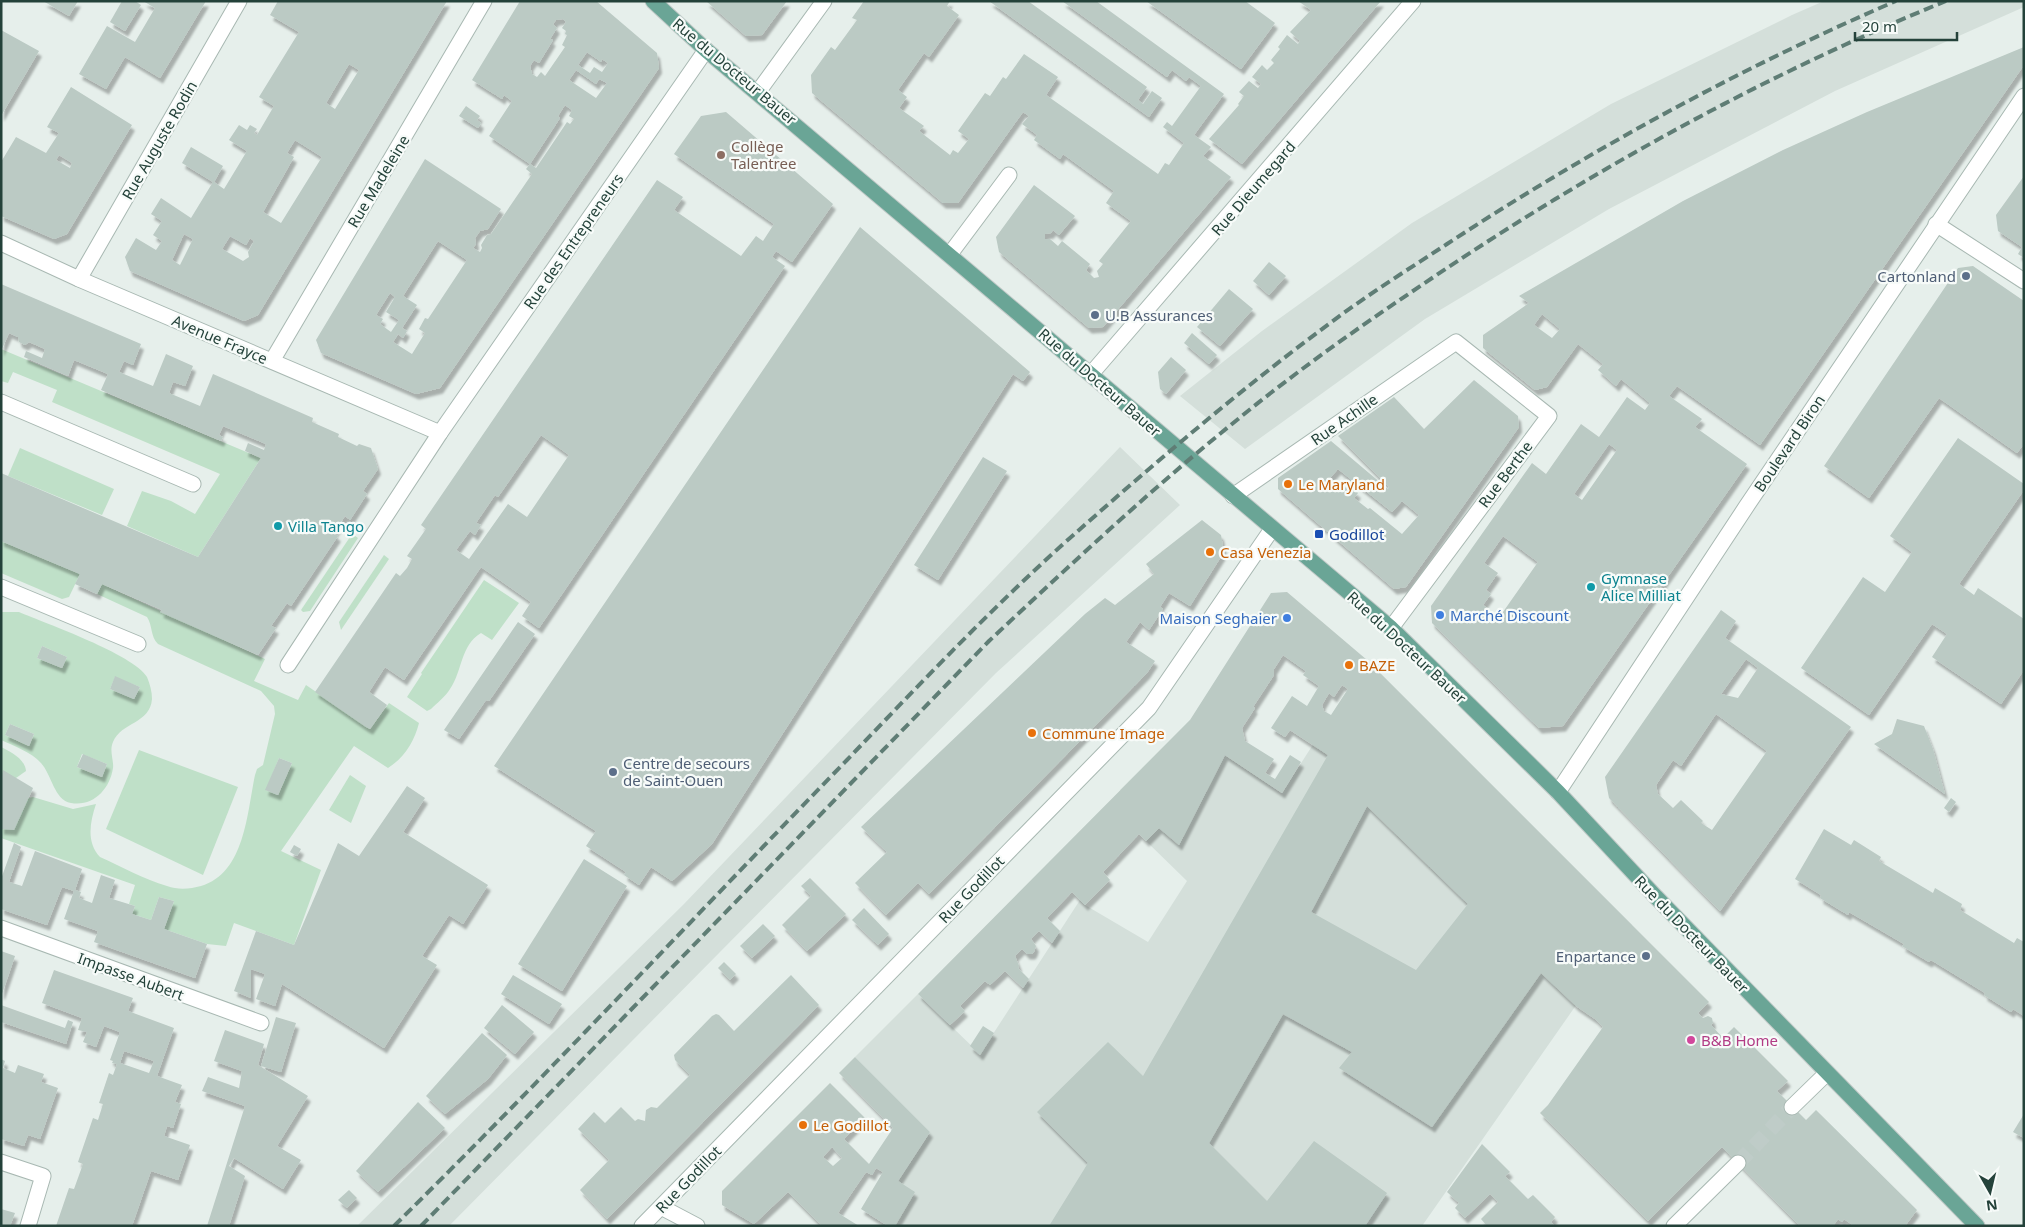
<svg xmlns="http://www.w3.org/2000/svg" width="2025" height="1227" font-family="'Noto Sans',sans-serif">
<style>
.built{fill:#d4dfda}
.green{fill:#bfe0c8;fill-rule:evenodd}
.building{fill:#bbcac4;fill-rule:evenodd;filter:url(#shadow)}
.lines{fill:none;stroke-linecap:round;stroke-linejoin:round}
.minor-tunnel{stroke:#bfccc8;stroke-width:15;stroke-dasharray:15 8;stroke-linecap:butt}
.minor-casing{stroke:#a8b8b2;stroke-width:17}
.major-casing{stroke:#c2cac8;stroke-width:17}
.minor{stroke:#fff;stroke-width:15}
.major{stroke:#6aa596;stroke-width:15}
.rail{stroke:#5f7d75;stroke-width:4;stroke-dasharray:10 5;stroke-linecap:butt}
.education-dot{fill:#8d6e63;stroke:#f7fbf9;stroke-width:2}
.service-dot{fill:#5c6f8a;stroke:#f7fbf9;stroke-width:2}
.food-dot{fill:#e8710a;stroke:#f7fbf9;stroke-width:2}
.culture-dot{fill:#0f9aa8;stroke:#f7fbf9;stroke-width:2}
.transit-dot{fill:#1a4fb4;stroke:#f7fbf9;stroke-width:2}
.shop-dot{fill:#3f7fe0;stroke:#f7fbf9;stroke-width:2}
.hotel-dot{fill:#d1479c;stroke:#f7fbf9;stroke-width:2}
.labels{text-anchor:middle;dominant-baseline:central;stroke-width:4.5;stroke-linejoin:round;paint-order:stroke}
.street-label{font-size:15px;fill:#24423a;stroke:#f7fbf9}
.education-label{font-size:15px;fill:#785e54;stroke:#f7fbf9;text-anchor:start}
.service-label{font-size:15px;fill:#4e5e75;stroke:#f7fbf9;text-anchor:end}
.food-label{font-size:15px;fill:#c56008;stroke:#f7fbf9;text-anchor:start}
.culture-label{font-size:15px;fill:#0d838f;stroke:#f7fbf9;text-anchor:start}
.transit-label{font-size:15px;fill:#164399;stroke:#f7fbf9;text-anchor:start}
.shop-label{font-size:15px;fill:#366cbe;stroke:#f7fbf9;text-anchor:start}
.hotel-label{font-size:15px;fill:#b23c85;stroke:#f7fbf9;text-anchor:start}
</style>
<defs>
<filter id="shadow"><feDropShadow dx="3" dy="5.5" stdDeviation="1" flood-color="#0004"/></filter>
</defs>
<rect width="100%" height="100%" fill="#e6efeb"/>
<g class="built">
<path d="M1824,1H2024V7L1835,91L1609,209L1425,319L1245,449L1180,396L1262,331L1412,223L1611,104L1792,15Z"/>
<path d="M1120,447L1180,505L996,673L449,1226H357L684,904Z"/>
<path d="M1367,660L1632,925L1422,1226H895L898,1181L930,1132L855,1057L918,994L980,1054L1080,900L1085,905L1148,942L1187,881L1146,841L1159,828L1120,790L1190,720L1225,755L1282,793Z"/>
</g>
<g class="green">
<path d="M1,349L261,458L198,557L127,526L142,491L171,501L195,514L220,474L52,402L57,390L13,372L8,383L1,381Z"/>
<path d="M20,448L114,489L102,515L8,476Z"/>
<path d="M352,534L358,538L310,611L303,612L301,610Z"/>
<path d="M1,541L80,574L69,597L62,599L1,573Z"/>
<path d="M384,555L389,559L341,630L339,622Z"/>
<path d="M484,580L519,603L492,640L481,633C460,646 463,670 450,689C445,697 437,703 431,709L427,711L407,697L422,674L421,673Z"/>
<path d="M102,584L265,659L254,681L298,700L306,685L370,729L389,703L419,723C414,742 405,757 388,768L354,746L281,851L321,870L294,945L234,923L226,946L207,944L164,929L174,901L159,897L151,920L132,914L135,906L129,904L135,885L1,838V829L28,798L33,797L73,809L96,804C90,822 86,842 100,857C122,867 144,879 167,886C178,890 190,889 201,886C245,873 247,813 255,775L257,769L263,765L275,714L274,706L261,691L158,644C150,636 153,626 147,617L97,594ZM279,758L292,763L278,795L266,790Z"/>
<path d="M1,612H19C47,624 133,654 147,677C150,684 152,692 152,699C150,724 121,722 113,742C109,751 114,760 113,768C110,789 93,807 71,803C54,800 52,775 41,763C31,752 14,746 1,740ZM42,646L67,657L62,668L37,658ZM115,677L140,687L134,699L110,689ZM10,724L34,734L29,746L5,735ZM82,754L107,764L102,777L77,767Z"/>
<path d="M1,747C11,752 25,759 26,771L16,778L1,779Z"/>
<path d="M139,750L238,787L203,875L106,829Z"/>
<path d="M350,775L366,786L351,823L329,810Z"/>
</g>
<g class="building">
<path d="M43,1H78L69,16Z"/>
<path d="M122,1H135L141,5L125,31L110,22Z"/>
<path d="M143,1H206L160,78L125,57L106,89L79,74L107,26L135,42L155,8Z"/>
<path d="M278,1H447L258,315L244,321L130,271L125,257L136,238L156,250L162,241L153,235L162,221L151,214L161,198L191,218L213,182L182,163L191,147L223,166L214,182L224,189L247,151L229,140L239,125L247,130L250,125L257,129L254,133L257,135L274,106L259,97L299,32L270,15ZM349,64L359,70L335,109L326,103ZM295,140L322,157L281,223L263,212L294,157L287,153ZM184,234L193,239L180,265L172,260ZM230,236L246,245L250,238L254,241L248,252L249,257L243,261L222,249Z"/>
<path d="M520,1H596L657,53L659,68L440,388L416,394L321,353L316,340L425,159L501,209L488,229L480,231L475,238L476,244L473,248L480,252L482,248L481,245L487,235L491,234L532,174L526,169L530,164L536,168L567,122L570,124L574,119L569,116L572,110L565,105L558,116L560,118L530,164L489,136L512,101L504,95L502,99L472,80ZM563,19L566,22L562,28L566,31L565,34L567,35L562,45L565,47L545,76L541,72L537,77L532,74L530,66L534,60L539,63L553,40L550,39L557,28L553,24L556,20ZM587,52L601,62L602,59L608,63L602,72L594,67L590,73L578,65ZM576,70L596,84L599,79L607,83L596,98L569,80ZM438,241L467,260L428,319L425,318L419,329L425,333L412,354L393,342L398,334L403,338L407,331L402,328L417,305L403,296ZM390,293L395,297L386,312L399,320L391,332L380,324L383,319L376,315Z"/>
<path d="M706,1H787L762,35L746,36Z"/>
<path d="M864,1H950L947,6L959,15L929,57L924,53L898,90L907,97L899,108L924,126L919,131L950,155L953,150L958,153L969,139L958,131L985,93L990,96L1003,77L1006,79L1024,54L1058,77L1046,95L1158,174L1165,163L1169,165L1184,143L1163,127L1167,122L1172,126L1201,86L1189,77L1186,81L1172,70L1167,77L1062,1H1096L1224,94L1194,135L1211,147L1203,156L1231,177L1103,327L1089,328L999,252L996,237L1034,185L1075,216L1059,235L1053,230L1051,233L1045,234V239H1050L1058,246L1062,241L1090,264L1086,270L1094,278L1099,277L1097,271L1103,264L1099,261L1131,221L1106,203L1114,191L1063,154L1060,159L1034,140L1037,135L1022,124L1029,116L1023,112L958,203H943L812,93L811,75L831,47L835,50L857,20L852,18Z"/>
<path d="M989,1H1028L1147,87L1138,100L1143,104L1152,91L1162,98L1149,117Z"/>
<path d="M1146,1H1245L1275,23L1241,69Z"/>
<path d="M1298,1H1381L1242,164L1209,139L1239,105L1238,104L1244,96L1239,92L1249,81L1258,88L1261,84L1252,77L1262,65L1267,70L1274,63L1271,60L1280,49L1278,47L1287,35L1298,44L1300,41L1290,32L1311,10Z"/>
<path d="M1,30L39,51L1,116Z"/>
<path d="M2024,47V65L1760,445L1677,386L1669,396L1702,419L1695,427L1747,464L1563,726L1539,728L1432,623L1431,606L1532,463L1546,474L1581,424L1599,437L1627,397L1645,410L1650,403L1621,379L1616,386L1598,370L1603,364L1578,344L1547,387L1535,390L1483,348V335L1529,303L1519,296L1683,201L1783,150L1867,112ZM1542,314L1560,329L1552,338L1534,325ZM1609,444L1617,450L1582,500L1574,494ZM1503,536L1538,562L1496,622L1486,616L1489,613L1487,608L1483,605L1491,594L1486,590L1498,573L1484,563Z"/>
<path d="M71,87L132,125L67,234L54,239L1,216V162L16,137L46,153L59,133L47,127ZM59,155L72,163L70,168L56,160Z"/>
<path d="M466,106L480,116L477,120L481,123L478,128L459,116Z"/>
<path d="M726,112L833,204L792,262L776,251L772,257L785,266L539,628L522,616L531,602L481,567L404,680L385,667L369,692L387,705L370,729L366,727L315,692L396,573L400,576L407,568L412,559L407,556L426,529L421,525L657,180L683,197L674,210L741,256L756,236L763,241L774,224L674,154L701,116ZM541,435L569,455L527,517L508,504L469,559L456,550L470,531L475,535L481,525L476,523L495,495L498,497Z"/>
<path d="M2024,176V258L2018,254L2022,247L1998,231L1996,215Z"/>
<path d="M860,227L1030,372L1023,381L1013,374L712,844L672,881L651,867L639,885L624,875L626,872L586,846L596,831L494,766Z"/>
<path d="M1269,262L1286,276L1269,295L1253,281Z"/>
<path d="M1973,266L2024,301V444L2017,453L1939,398L1869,498L1824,466L1958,268Z"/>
<path d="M1,284L141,344L133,365L124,361L119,372L153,386L166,354L193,366L185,386L173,382L169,393L200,406L213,374L313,418L312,422L339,434L338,437L357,446L359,444L371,448L378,469L363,491L367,494L350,520L345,516L334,533L338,536L291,606L287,603L271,626L276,628L258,655L160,612L162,610L102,584L97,594L75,584L80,574L1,541V473L198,557L261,458L245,451L248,443L264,450L266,444L223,426L219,435L223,437L221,441L101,390L108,374L74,360L68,376L24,357L26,351L42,358L45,349L29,342L25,345L19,342L18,337L9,333L1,351Z"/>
<path d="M1229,289L1253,309L1220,346L1197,327Z"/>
<path d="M1192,333L1217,355L1209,364L1184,343Z"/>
<path d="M1171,357L1186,370L1166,394L1160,389L1158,372Z"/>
<path d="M1474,380L1518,416L1519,427L1406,587L1394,589L1278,489V478L1331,441L1388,489L1389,487L1338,436L1394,397L1424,429ZM1338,469L1392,512L1402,501L1419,515L1402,534L1370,508L1368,509L1354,498L1358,493L1348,485L1344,489L1330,478Z"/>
<path d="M1958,438L2024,484V490L1959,584L1974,595L1978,588L2024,619V670L2001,704L1932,657L1947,634L1932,624L1869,715L1801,668L1863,577L1885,592L1912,552L1890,536Z"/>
<path d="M983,457L1007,471L938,580L914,565Z"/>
<path d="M1202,520L1221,535L1224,552L1190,606L1169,593L1160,607L1163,609L1149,630L1140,622L1126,642L1155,661L1147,673L929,894L918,883L886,915L855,883L887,852L861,827L1085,614L1105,598L1115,605L1154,574L1146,564Z"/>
<path d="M1287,592L1367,660L1709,1002L1698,1013L1703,1018L1708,1016L1712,1018L1713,1023L1711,1025L1723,1038L1734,1027L1788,1081L1777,1091L1806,1120L1816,1110L1917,1210L1905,1226H1854L1844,1219L1842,1222L1838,1219L1833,1226H1800L1722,1147L1648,1221L1540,1113L1548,1105L1603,1027L1595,1019L1576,1006L1541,973L1432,1127L1339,1068L1352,1052L1283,1014L1209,1143L1267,1201L1314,1141L1387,1193L1365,1226H1049L1088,1163L1037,1112L1108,1042L1143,1076L1328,755L1290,730L1285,737L1271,728L1292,696L1307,706L1319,686L1303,675L1306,671L1283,655L1274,669V675L1253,707L1255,708L1242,728L1245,741L1274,759L1265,773L1275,779L1290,755L1301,762L1282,793L1225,755L1179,845L1159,828L1146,841L1139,834L1103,872L1110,880L1085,905L1072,892L1047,918L1060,931L1052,943L1039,931L1031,939L1036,946L1034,952L1032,954H1027L1022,949L1015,956L1019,966L1018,968L1029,979L1023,988L1005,971L990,985L985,981L960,1006L965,1011L950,1025L918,994L1190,720L1271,593ZM1342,685L1348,689L1331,715L1324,711L1322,705L1329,693L1334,697ZM1367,806L1468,904L1416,970L1311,912Z"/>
<path d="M1721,610L1736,621L1725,638L1851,727L1720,911L1609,798L1605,777ZM1746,659L1758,668L1738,698L1721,694ZM1716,714L1767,751L1712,830L1701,823L1703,821L1681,800L1673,808L1658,794L1656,785L1673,760L1681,766Z"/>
<path d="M518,622L535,634L489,701L486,700L459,739L444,730Z"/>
<path d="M42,646L67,657L62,668L37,658Z"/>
<path d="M115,676L140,687L134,699L110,689Z"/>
<path d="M1897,719L1924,726L1933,749L1945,794L1874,744L1892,734Z"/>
<path d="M10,724L34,734L29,746L5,735Z"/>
<path d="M83,754L107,764L102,777L77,767Z"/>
<path d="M279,758L292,763L278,795L265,790Z"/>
<path d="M3,770L33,788L14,830L1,829V779Z"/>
<path d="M407,786L425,798L403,832L488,885L463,924L449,915L422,956L437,965L384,1048L282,984L275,1006L256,999L265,974L251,969V998L234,991L256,931L294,945L338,843L359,856Z"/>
<path d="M1951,798L1956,802L1949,812L1944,808Z"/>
<path d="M1824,829L1851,845L1854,840L1881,857L1879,861L1933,893L1935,888L1962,904L1960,910L2014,943L2017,938L2024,942V1016L2013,1009L2011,1012L1984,995L1985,993L1931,960L1929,962L1902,946L1904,944L1849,912L1848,915L1820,898L1821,895L1795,879Z"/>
<path d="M14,843L21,847L9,882L22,886L35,851L82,869L75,890L81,892L79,898L92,903L101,875L115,880L109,898L135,906L132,914L151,920L159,897L174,901L164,929L207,944L195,978L94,942L98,931L64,919L74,891L62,887L47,925L1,909V879Z"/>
<path d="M294,845L301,849L297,856L290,852Z"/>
<path d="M584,859L627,886L562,991L518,964Z"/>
<path d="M810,878L846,914L807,951L782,925L811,896L801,886Z"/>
<path d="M864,908L889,934L878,945L852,920Z"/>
<path d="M763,924L775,936L752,958L740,946Z"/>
<path d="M1,951L15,956L2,994H1Z"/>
<path d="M724,962L736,974L730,980L718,968Z"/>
<path d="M54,970L133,998L128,1011L174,1028L157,1076L182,1085L175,1102L181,1104L173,1128L167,1126L164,1136L190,1145L178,1180L151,1171L132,1226H56L69,1188L74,1189L83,1164L78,1162L93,1118L98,1120L103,1104L99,1103L109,1073L113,1075L117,1064L112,1063L113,1061L110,1060L120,1032L104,1026L96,1047L83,1042L87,1032L78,1030L82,1018L42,1003ZM124,1051L154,1061L149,1073L120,1063Z"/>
<path d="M513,975L562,1004L549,1024L501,994Z"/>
<path d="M791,975L819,1005L607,1219L580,1190L609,1160L578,1129L594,1112L605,1123L621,1107L635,1121L638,1119L645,1121L646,1110L651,1107L657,1108L690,1075L675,1060L674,1055L712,1016L716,1014L719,1015L734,1031Z"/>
<path d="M1,1005L65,1028L68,1020L73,1022L66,1044L1,1022Z"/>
<path d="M502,1005L534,1032L515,1054L484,1028Z"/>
<path d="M276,1017L296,1023L281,1072L261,1066Z"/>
<path d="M983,1026L994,1033L980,1055L970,1046Z"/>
<path d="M225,1030L264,1044L258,1065L308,1096L277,1146L301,1160L283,1189L234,1158L229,1166L245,1176L229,1226H207L245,1106L202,1091L208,1077L239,1088L242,1071L214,1061Z"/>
<path d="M482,1033L507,1055L488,1079L445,1114L426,1096Z"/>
<path d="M855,1057L930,1132L898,1181L915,1192L895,1226H888L861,1209L883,1172L876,1168L872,1175L866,1172L838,1213L859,1226H822L788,1192L754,1224L722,1205V1191L830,1083L865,1118L844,1139L869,1164L893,1128L839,1073ZM832,1147L842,1158L833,1166L823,1157Z"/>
<path d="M1,1059L5,1061L3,1068L15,1073L18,1065L44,1074L41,1082L58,1088L40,1139L28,1135L24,1146L1,1139Z"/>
<path d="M418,1102L445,1128L378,1192L356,1171Z"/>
<path d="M2024,1114V1138L2013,1132Z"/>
<path d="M1482,1144L1510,1172L1505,1176L1528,1199L1533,1195L1555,1217L1551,1222L1555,1226H1487L1481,1219L1498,1202L1490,1194L1465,1218L1455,1208L1459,1203L1447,1192Z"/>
<path d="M349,1190L357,1198L347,1208L338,1200Z"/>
<path d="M1,1209L15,1213L10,1226H1Z"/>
</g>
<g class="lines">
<path class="minor-tunnel" d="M1738,1163L1792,1107"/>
<defs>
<g id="minor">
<path d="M758,92L824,1"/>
<path d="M1936,224L2024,281"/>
<path d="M1,243L79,279L440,433"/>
<path d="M950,254L1009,175"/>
<path d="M79,279L239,1"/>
<path d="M272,361L484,1"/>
<path d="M1091,374L1413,1"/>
<path d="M1,402L193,484"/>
<path d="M1233,496L1456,342L1549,416L1391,628"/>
<path d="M1,587L138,644"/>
<path d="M288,665L440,433L706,50"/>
<path d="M1558,792L1746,507L2024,96"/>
<path d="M1,928L261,1023"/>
<path d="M1792,1107L1827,1073"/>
<path d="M1,1162L43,1176L28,1226"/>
<path d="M661,1207L697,1226"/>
<path d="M642,1226L1149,708L1272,529"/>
<path d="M1674,1226L1738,1163"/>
</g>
<path id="major" d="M653,1L706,50L1391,628L1558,792L1656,897L1977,1226"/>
</defs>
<use href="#minor" class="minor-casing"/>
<use href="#major" class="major-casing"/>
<use href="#minor" class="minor"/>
<use href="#major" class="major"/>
<g class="rail">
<path d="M394,1226C548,1074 695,916 846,761C916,688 986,614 1061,546C1151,466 1244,386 1341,315C1375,290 1412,267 1447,244C1589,151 1740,68 1896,1"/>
<path d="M421,1226L989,641C1068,567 1148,492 1232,424C1289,377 1349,334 1410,293C1578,178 1757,78 1946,1"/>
</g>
</g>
<circle class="education-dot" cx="721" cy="155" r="5"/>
<g class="service-dot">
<circle cx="1966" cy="276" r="5"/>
<circle cx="1095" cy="315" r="5"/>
<circle cx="613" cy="772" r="5"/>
<circle cx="1646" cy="956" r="5"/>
</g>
<g class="food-dot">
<circle cx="1288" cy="484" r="5"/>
<circle cx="1210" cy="552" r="5"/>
<circle cx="1349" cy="665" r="5"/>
<circle cx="1032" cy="733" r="5"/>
<circle cx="803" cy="1125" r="5"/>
</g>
<g class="culture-dot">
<circle cx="278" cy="526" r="5"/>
<circle cx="1591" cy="587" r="5"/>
</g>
<rect class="transit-dot" x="1314" y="529" width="10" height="10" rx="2.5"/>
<g class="shop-dot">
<circle cx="1440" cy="615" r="5"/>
<circle cx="1287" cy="618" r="5"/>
</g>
<circle class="hotel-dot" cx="1691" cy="1040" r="5"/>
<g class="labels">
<g class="street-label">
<text transform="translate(735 71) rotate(40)">Rue du Docteur Bauer</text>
<text transform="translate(159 140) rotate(-60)">Rue Auguste Rodin</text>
<text transform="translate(378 181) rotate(-59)">Rue Madeleine</text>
<text transform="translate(1253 188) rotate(-49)">Rue Dieumegard</text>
<text transform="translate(573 241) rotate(-55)">Rue des Entrepreneurs</text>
<text transform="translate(220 339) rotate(23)">Avenue Frayce</text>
<text transform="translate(1100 382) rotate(41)">Rue du Docteur Bauer</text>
<text transform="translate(1344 419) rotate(-35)">Rue Achille</text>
<text transform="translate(1789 443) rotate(-56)">Boulevard Biron</text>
<text transform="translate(1505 474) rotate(-53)">Rue Berthe</text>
<text transform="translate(1407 647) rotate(43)">Rue du Docteur Bauer</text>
<text transform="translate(971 889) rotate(-46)">Rue Godillot</text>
<text transform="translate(1692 934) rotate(46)">Rue du Docteur Bauer</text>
<text transform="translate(131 976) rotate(20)">Impasse Aubert</text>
<text transform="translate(688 1179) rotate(-46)">Rue Godillot</text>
</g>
<g class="education-label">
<text x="731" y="146">Collège<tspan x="731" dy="17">Talentree</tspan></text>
</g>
<g class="service-label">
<text x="1956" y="276">Cartonland</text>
<text x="1105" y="315" text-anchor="start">U.B Assurances</text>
<text x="623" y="763" text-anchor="start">Centre de secours<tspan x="623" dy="17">de Saint-Ouen</tspan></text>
<text x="1636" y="956">Enpartance</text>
</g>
<g class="food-label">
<text x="1298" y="484">Le Maryland</text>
<text x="1220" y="552">Casa Venezia</text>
<text x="1359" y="665">BAZE</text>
<text x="1042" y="733">Commune Image</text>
<text x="813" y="1125">Le Godillot</text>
</g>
<g class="culture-label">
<text x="288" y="526">Villa Tango</text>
<text x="1601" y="578">Gymnase<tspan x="1601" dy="17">Alice Milliat</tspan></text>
</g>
<g class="transit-label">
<text x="1329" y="534">Godillot</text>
</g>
<g class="shop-label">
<text x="1450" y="615">Marché Discount</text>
<text x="1277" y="618" text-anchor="end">Maison Seghaier</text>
</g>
<g class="hotel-label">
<text x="1701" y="1040">B&amp;B Home</text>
</g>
</g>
<rect width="2025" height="1227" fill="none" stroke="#24423a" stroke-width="5"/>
<g transform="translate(1990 1192) rotate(172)" stroke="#f7fbf9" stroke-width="4" paint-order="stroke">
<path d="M0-4L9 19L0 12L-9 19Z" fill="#24423a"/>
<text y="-8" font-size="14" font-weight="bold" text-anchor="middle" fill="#24423a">N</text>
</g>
<path d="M1855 32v8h102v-8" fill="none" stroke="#24423a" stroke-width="2.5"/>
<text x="1862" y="32" font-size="15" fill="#24423a" stroke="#f7fbf9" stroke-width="4" paint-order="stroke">20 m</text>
</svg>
